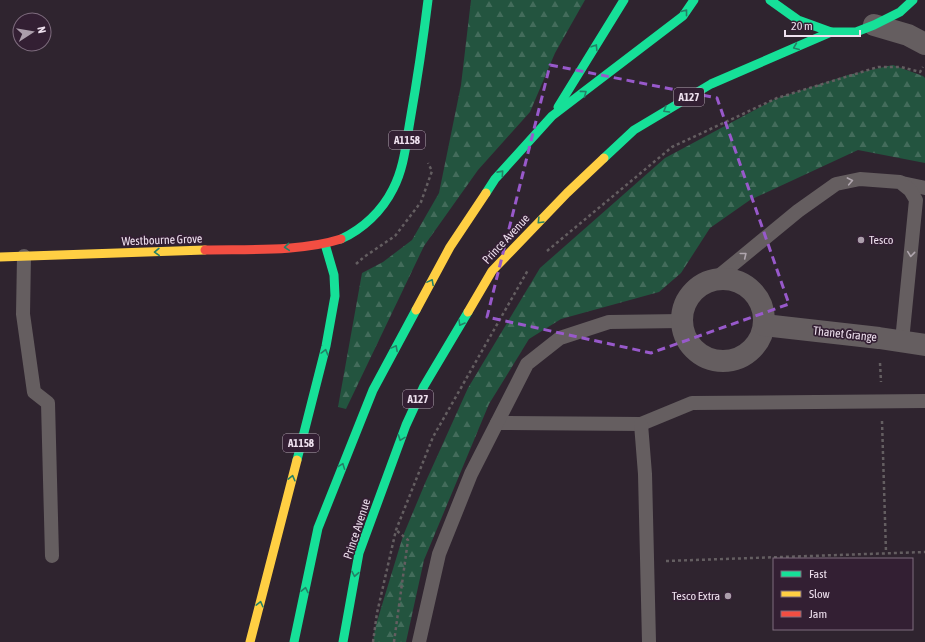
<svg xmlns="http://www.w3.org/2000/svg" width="925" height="642" font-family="'Asap Condensed',sans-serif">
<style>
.forest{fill:url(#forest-firs)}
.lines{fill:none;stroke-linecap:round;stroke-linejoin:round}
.path{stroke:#645e61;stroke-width:2.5;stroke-dasharray:3 3;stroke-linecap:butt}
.lane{stroke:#655e60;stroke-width:14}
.street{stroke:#655e60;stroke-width:22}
.fast{stroke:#16e098;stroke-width:9}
.slow{stroke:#ffcf43;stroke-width:9}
.jam{stroke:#f24e42;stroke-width:9}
.oneway{stroke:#248066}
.oneway2{stroke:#b0a6ae}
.marked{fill:none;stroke:#9859cb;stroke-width:3;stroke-dasharray:8 5;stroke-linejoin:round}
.poi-dot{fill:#ab9eab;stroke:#331f33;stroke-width:1.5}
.labels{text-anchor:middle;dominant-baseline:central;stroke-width:3.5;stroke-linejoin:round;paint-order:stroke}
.shield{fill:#331f33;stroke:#b6a6b6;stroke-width:1}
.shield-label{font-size:11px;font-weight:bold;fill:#eee0ee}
.street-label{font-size:12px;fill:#eee0ee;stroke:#331f33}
.poi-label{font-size:12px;fill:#eee0ee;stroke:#331f33;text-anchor:start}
</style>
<defs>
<pattern id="forest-firs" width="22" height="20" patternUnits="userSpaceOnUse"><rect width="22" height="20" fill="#23543f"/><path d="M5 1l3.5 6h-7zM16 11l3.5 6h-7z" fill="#436c5b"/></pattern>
</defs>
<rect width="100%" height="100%" fill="#2f242f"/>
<g class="forest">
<path d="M471,0H585L555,53L530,112L478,170L424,246L346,409L338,407L362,273L383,262L412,240L439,193L461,85Z"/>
<path d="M893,65L923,76L925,78V163L858,150L750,200L710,228L681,273L659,292L561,319L529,339L489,404L424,560L406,642H373L375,628L403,536L426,481L468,388L540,268L665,158L775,99L848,75Z"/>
</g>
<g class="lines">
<g class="path">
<path d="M547,251L672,147L777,98L878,67H901L920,72L923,67"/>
<path d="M356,264L364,257L395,236L421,202L432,171L428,163"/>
<path d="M880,363L881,382"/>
<path d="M882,421L886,552"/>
<path d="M666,561L925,552"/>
<path d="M373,642L377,613L396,530L433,437L528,270"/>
<path d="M394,642L408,540L396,530"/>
</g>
<g class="lane">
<path d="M902,183L925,188"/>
<path d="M24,256L23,314L34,392L48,403L52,556"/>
<path d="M714,280L798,211L836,184L860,179L900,182L910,190L916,200L902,341"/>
<path d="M497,423L641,424L692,403L925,401"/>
<path d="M641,424L645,474L649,642"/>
<path d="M419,642L439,554L471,474L527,364L560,338L609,322L681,321"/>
</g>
<g class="street">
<path d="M874,25L908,35L925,44"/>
<circle cx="723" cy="320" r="41"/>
<path d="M764,325L879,338L925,345"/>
</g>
<g class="fast">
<path d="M770,0L798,20L831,32H856L874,25L900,12L913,0"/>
<path d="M558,107L624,0"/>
<path d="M604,158L634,130L711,84L831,32"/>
<path d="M486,193L495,179L552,116L683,16L694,0"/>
<path d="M341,239C363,229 382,211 393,189C404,168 406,144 410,121C417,81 423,41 428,0"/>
<path d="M297,460L326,346L335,296L334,275L325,244"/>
<path d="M294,642L318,528L373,390L416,310"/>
<path d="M343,642L359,553L406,425L424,386L468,312"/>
</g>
<g class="slow">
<path d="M0,257L205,250"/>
<path d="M416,310L450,247L486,193"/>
<path d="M468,312L492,271L567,193L604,158"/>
<path d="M250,642L297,460"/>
</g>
<path class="jam" d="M205,250C248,249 300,252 341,239"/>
</g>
<defs><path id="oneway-chevron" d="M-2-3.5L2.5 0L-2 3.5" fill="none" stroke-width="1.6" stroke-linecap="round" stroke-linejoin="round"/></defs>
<g class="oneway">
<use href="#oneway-chevron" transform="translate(685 12) rotate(-52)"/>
<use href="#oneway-chevron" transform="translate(595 47) rotate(-58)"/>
<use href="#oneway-chevron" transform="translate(796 47) rotate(157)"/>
<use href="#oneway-chevron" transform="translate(584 93) rotate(-37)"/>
<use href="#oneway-chevron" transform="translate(666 110) rotate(149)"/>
<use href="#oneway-chevron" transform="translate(501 173) rotate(-48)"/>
<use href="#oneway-chevron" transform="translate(540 221) rotate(134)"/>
<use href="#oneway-chevron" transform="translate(287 247) rotate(175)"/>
<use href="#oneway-chevron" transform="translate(157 252) rotate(178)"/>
<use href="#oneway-chevron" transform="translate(431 282) rotate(-62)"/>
<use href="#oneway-chevron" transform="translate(461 323) rotate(120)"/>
<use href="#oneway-chevron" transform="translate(395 348) rotate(-62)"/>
<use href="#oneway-chevron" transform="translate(325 352) rotate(-75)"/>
<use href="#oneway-chevron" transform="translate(401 438) rotate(110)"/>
<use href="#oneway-chevron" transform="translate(342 466) rotate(-69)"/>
<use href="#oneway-chevron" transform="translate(292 478) rotate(-76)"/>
<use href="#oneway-chevron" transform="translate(355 574) rotate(100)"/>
<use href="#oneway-chevron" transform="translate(305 590) rotate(-78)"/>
<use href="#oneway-chevron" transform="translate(260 604) rotate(-76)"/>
</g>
<g class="oneway2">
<use href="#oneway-chevron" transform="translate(850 181) rotate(-11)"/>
<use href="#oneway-chevron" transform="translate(911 254) rotate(96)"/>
<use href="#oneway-chevron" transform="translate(744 255) rotate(-39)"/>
</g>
<path class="marked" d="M550,65L717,98L789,304L651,353L487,317Z"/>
<g class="poi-dot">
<circle cx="861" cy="240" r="4"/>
<circle cx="728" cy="596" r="4"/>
</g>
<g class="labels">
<g class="shield">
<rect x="674" y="88" width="30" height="18" rx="3"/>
<rect x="389" y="131" width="36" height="18" rx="3"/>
<rect x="403" y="390" width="30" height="18" rx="3"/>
<rect x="283" y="434" width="36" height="18" rx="3"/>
</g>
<g class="shield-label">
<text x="689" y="97">A127</text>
<text x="407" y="140">A1158</text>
<text x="418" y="399">A127</text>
<text x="301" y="443">A1158</text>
</g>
<g class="street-label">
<text transform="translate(506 239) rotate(-47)">Prince Avenue</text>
<text transform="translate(162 240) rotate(-2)">Westbourne Grove</text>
<text transform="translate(845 334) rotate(6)">Thanet Grange</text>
<text transform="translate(357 529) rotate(-72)">Prince Avenue</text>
</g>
<g class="poi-label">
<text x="869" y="240">Tesco</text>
<text x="720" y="596" text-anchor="end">Tesco Extra</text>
</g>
</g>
<rect x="773" y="558" width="140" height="72" fill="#331f33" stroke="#7e6c7e"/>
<rect x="781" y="571" width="20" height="6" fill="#16e098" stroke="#7e6c7e"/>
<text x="809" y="578" font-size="12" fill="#eee0ee">Fast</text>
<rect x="781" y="591" width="20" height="6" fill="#ffcf43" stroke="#7e6c7e"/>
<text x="809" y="598" font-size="12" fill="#eee0ee">Slow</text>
<rect x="781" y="611" width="20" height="6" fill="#f24e42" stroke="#7e6c7e"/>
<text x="809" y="618" font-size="12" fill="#eee0ee">Jam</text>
<g transform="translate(32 32) rotate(78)"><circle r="19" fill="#331f33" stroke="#7e6c7e"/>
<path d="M0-3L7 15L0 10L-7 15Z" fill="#ab9eab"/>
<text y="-6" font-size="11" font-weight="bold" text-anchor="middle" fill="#eee0ee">N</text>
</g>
<path d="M785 30v6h75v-6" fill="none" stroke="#eee0ee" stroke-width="2"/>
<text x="791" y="30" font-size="12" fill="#eee0ee" stroke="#331f33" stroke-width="3" paint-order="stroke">20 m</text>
</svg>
